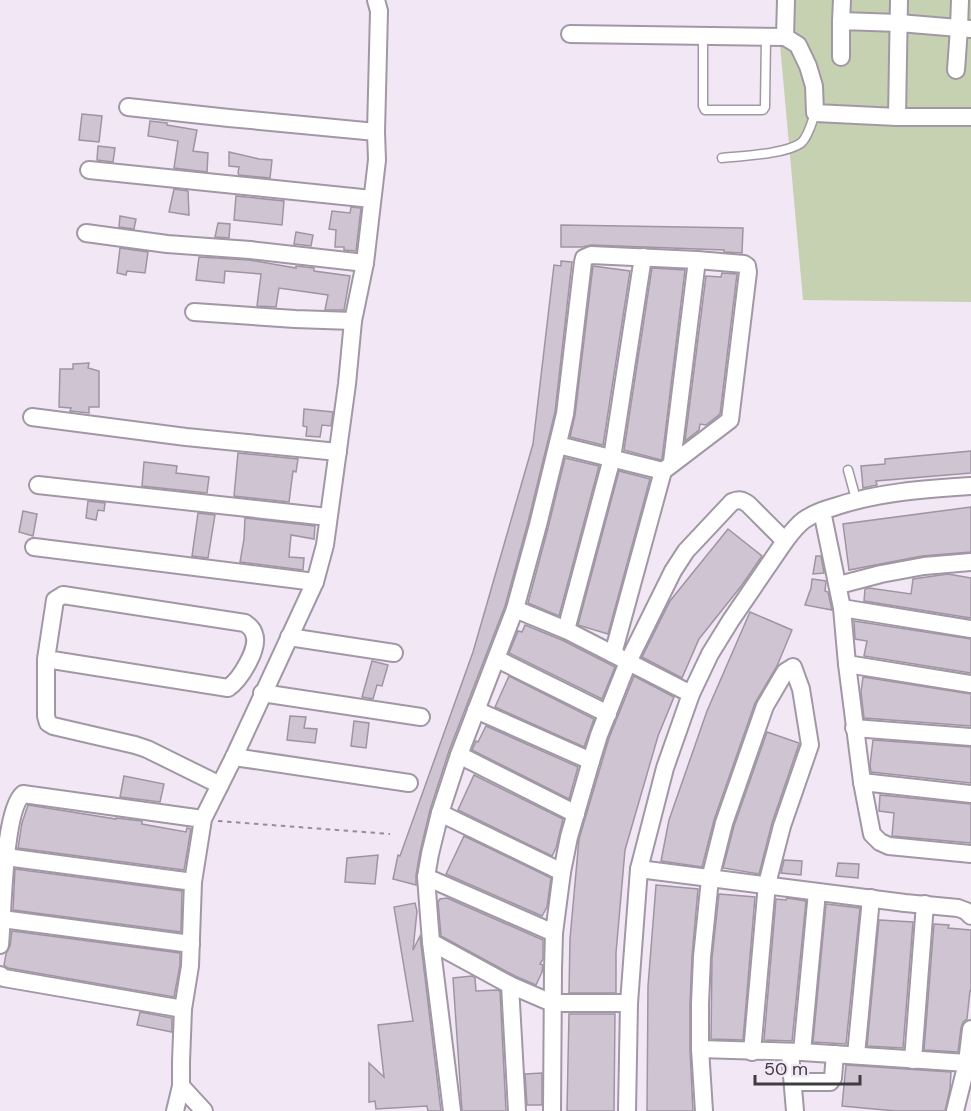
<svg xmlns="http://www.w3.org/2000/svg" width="971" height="1111" font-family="'DM Sans',sans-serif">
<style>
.green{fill:#c5d1b0}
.building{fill:#cfc4d2;stroke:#9f95a2;stroke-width:1.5}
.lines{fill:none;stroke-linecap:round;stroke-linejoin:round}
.service-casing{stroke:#a298a5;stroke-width:11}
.minor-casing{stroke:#a298a5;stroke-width:20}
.path{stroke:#958e97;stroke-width:2;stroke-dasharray:4.5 4.5;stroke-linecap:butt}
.service{stroke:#fff;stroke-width:8}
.minor{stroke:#fff;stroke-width:16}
</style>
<rect width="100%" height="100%" fill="#f1e7f5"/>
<path class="green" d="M776,0H971V302L803,300Z"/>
<g class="building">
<path d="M82,114L102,116L99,142L79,140Z"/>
<path d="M150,121L167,123V125L197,130L193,151L208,153L207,172L174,168L178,141L148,136Z"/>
<path d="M98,146L115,148L113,162L97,160Z"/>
<path d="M229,152L259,159L272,160L270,178L239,175L238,173L239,167L229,166Z"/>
<path d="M174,189L188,191L189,215L169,212Z"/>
<path d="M236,196L284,201L282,225L234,220Z"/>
<path d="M351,207L361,208L356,251L344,250V247H335L336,230L329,229L332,211L350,213Z"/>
<path d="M120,216L136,219L134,229L119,227Z"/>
<path d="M218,223L230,224L229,238L215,237Z"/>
<path d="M561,225L743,228L742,253L724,252V250L591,245L582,247H561Z"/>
<path d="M296,232L313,235L311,246L294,244Z"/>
<path d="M120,248L148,252L145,273L127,271L126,275L117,273Z"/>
<path d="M199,257L249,260L296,268V266L314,268V271L350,276L344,310H325L328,295L279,288L276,307L257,306L261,274L225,271L224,283L196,280Z"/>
<path d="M561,261L572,262L555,412L528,522L505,606L449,751L430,810L420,852L416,875V885L393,879L398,855L400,856L473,652L533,444L554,265L561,266Z"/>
<path d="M593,266L630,271L603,445L570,437L575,415Z"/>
<path d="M652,268L685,270L662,459L661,460L624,450Z"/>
<path d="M722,273L737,274L720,414L706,425L700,424L699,430L685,441L706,276L721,277Z"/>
<path d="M89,363L88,368L99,371V407H89V413L70,411L71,408L59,407L60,369H73V364Z"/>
<path d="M304,409L333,412L331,426L322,425L320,437L306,436L307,427L303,426Z"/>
<path d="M971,451V473L876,481L877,485L863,488L861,466L885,464V459Z"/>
<path d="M238,453L298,459L296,472L293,471L289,502L234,496Z"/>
<path d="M565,458L599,466L559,616L528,603L548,528Z"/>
<path d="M144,462L177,466L176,473L209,477L207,493L142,486Z"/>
<path d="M619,471L650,479L608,634L578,625Z"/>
<path d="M88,501L105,503L104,511L98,510L96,520L86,518Z"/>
<path d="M971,507V552L922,556L849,570L843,524Z"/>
<path d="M23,511L37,514L33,536L19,532Z"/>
<path d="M198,513L215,515L208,558L192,556Z"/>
<path d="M245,518L315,526L314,539L291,535L289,557L304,558L303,570L240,562L244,539Z"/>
<path d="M728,529L762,556L742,585L699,639L682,678L642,657L670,601Z"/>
<path d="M816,556H821L824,573L813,574Z"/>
<path d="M948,574L971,578V618L864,601L865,589L869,588L911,594L913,579Z"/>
<path d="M812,579L826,581L825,591L828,592L832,610L805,605L811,588Z"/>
<path d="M750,612L792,630L777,666L755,703L714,820L702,867L661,861L669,820L707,711Z"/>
<path d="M854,621L971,639V673L864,656L867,641L855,639Z"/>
<path d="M525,625L562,640L615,667L602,699L509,653L518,631L522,632Z"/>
<path d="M372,661L388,665L382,686L377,685L373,699L362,697Z"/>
<path d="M509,676L594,719L584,747L495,707Z"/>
<path d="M634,676L674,697L658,736L625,850L616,953V993H569L570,939L579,839L609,738Z"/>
<path d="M863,677L971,694V726L864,718L861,692Z"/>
<path d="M290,716L306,717L304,728L317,729L315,743L287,740Z"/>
<path d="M354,721L369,723L366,748L351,746Z"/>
<path d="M486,726L578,767L569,799L472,750L476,741L478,742Z"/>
<path d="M767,732L799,743V744L772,823L759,874L723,868L734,826Z"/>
<path d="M873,740L971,747V783L871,772L870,765Z"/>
<path d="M474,775L563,819L556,848L552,856L458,810Z"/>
<path d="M124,776L164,784L160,802L120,797Z"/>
<path d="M880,795L971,804V843L892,836L894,813L879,811Z"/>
<path d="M28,805L116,819V818L142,821V824L186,832L187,828L191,829L184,870L18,848L22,823Z"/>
<path d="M464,836L551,878L547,907L542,916L446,874Z"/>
<path d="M378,855L375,884L345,882L347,858Z"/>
<path d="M784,860L802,861L801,875L781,873Z"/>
<path d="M838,863L859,864L858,878L836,876Z"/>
<path d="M15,869L182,891L181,932L13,910Z"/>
<path d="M656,885L698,889L692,956L690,1004V1050L693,1111H647L648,986Z"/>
<path d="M719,894L755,897L743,1040L711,1039L712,958Z"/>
<path d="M447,898L543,940V959L540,964L543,965L542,972L536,985L515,976L441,936L438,902L440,899Z"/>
<path d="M787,898L806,901L792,1041L764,1040L776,899L786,900Z"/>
<path d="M415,903L417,911L413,950L420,936L441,1111H428L427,1106L376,1109L375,1101L369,1102V1063L384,1077L378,1025L413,1021L394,907Z"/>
<path d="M826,904L860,908L846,1044L813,1042Z"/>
<path d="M879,920L913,922L903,1048L867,1046Z"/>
<path d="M934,924L949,925L948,928L971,930V991H970L967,1019L963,1022L961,1028L958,1052L924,1050Z"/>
<path d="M12,931L180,953V965L174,997L8,968L4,965L6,954L10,946Z"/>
<path d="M472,976L475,978L476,991L497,990L500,991L506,1111H462L453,978Z"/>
<path d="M140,1012L172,1018V1032L137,1025Z"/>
<path d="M569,1014H615L614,1111H567Z"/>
<path d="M846,1065L951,1072L950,1089L945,1111H896L842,1106Z"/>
<path d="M542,1073V1105H527L525,1074Z"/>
</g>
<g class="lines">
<defs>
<g id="service">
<path d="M703,36V106L705,110H763L765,107L766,37"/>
<path d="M722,158C742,156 786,154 801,143C808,137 812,122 815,113"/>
<path d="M848,470L856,499"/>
</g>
<g id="minor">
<path d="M841,21L842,0"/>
<path d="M570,34L785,37L798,45L808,66L814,86L815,113L897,117H971"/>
<path d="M785,37L786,0"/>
<path d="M841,57V21L899,23L971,29"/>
<path d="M956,70L959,28L960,0"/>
<path d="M128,107L229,118L376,132"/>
<path d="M897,117L899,0"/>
<path d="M89,170L372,199"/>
<path d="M86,233L167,244L250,250L365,263"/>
<path d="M194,312L295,319L353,321"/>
<path d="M32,417L186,437L338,452"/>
<path d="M558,445L663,471"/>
<path d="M672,462L697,260"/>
<path d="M38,485L328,517"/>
<path d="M822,511L842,608L847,664L862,782L872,834L880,842L889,846L971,854"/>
<path d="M34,547L315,582"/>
<path d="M839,585L881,574L924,566L971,562"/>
<path d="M842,608L971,629"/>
<path d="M515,609L566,630L691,694"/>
<path d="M566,630L612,458L643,257"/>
<path d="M289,637L394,653"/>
<path d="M46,659L55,600L63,595L245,623C249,626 253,629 254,634C260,648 240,680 228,688L46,659V716L48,723L53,726L135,745L147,749L220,785"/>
<path d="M497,659L608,714"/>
<path d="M847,664L971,684"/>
<path d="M262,693L421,717"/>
<path d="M476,710L591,761"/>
<path d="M854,728L971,737"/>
<path d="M459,755L576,814"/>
<path d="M234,757L409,783"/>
<path d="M862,782L971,794"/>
<path d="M440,813L562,872"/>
<path d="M6,857L193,882"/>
<path d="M639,869L905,903L958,908L966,911L971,916"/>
<path d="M426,877L554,933"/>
<path d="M2,919L191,944"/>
<path d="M431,942L510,985L552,1003H629"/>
<path d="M0,945C3,916 3,811 23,794L203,819"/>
<path d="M0,975L4,978L183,1009"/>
<path d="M510,985L517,1111"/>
<path d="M700,1049L802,1052L967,1063"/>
<path d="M790,1052L795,1111"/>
<path d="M802,1052L817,892"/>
<path d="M856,1055L871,898"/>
<path d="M913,1060L925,904"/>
<path d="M793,1082H830L833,1078L835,1054"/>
<path d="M175,1111L181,1086"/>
<path d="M204,1111L181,1086V1062L183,1009L190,966L193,882L203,819L234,757L315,582L325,545L347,384L353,321L365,263L377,160L376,132L379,11L376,0"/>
<path d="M452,1111L431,942L426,877L430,854L440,813L459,755L515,609L538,525L565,414L583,262L584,258L591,255L697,260L744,264L747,266L748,272L730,420L663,471L613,654"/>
<path d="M552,1111L553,969L554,933L562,872L569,837L591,761L599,735L628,662L673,571L686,551L732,502C739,499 742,500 748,504L785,541"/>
<path d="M627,1111L629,1003L639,869L665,768L691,694L710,654L731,620L785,541C791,533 796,526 804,520C813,514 823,510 834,507C878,492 925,489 971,486"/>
<path d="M704,1111L700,1049V1004L702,957L710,879L724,823L765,706L785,672L793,667L801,689L810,745L782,826L767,884L752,1052"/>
<path d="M955,1111L967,1063L971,1029"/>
</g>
</defs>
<use href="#service" class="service-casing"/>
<use href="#minor" class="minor-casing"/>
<path class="path" d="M218,821L390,834"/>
<use href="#service" class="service"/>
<use href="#minor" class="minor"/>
</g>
<path d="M755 1075v9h105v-9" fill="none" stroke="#3f3b40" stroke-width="3"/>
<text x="764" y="1075" font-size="18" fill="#3f3b40" stroke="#f1e7f5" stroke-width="4.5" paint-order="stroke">50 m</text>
</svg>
